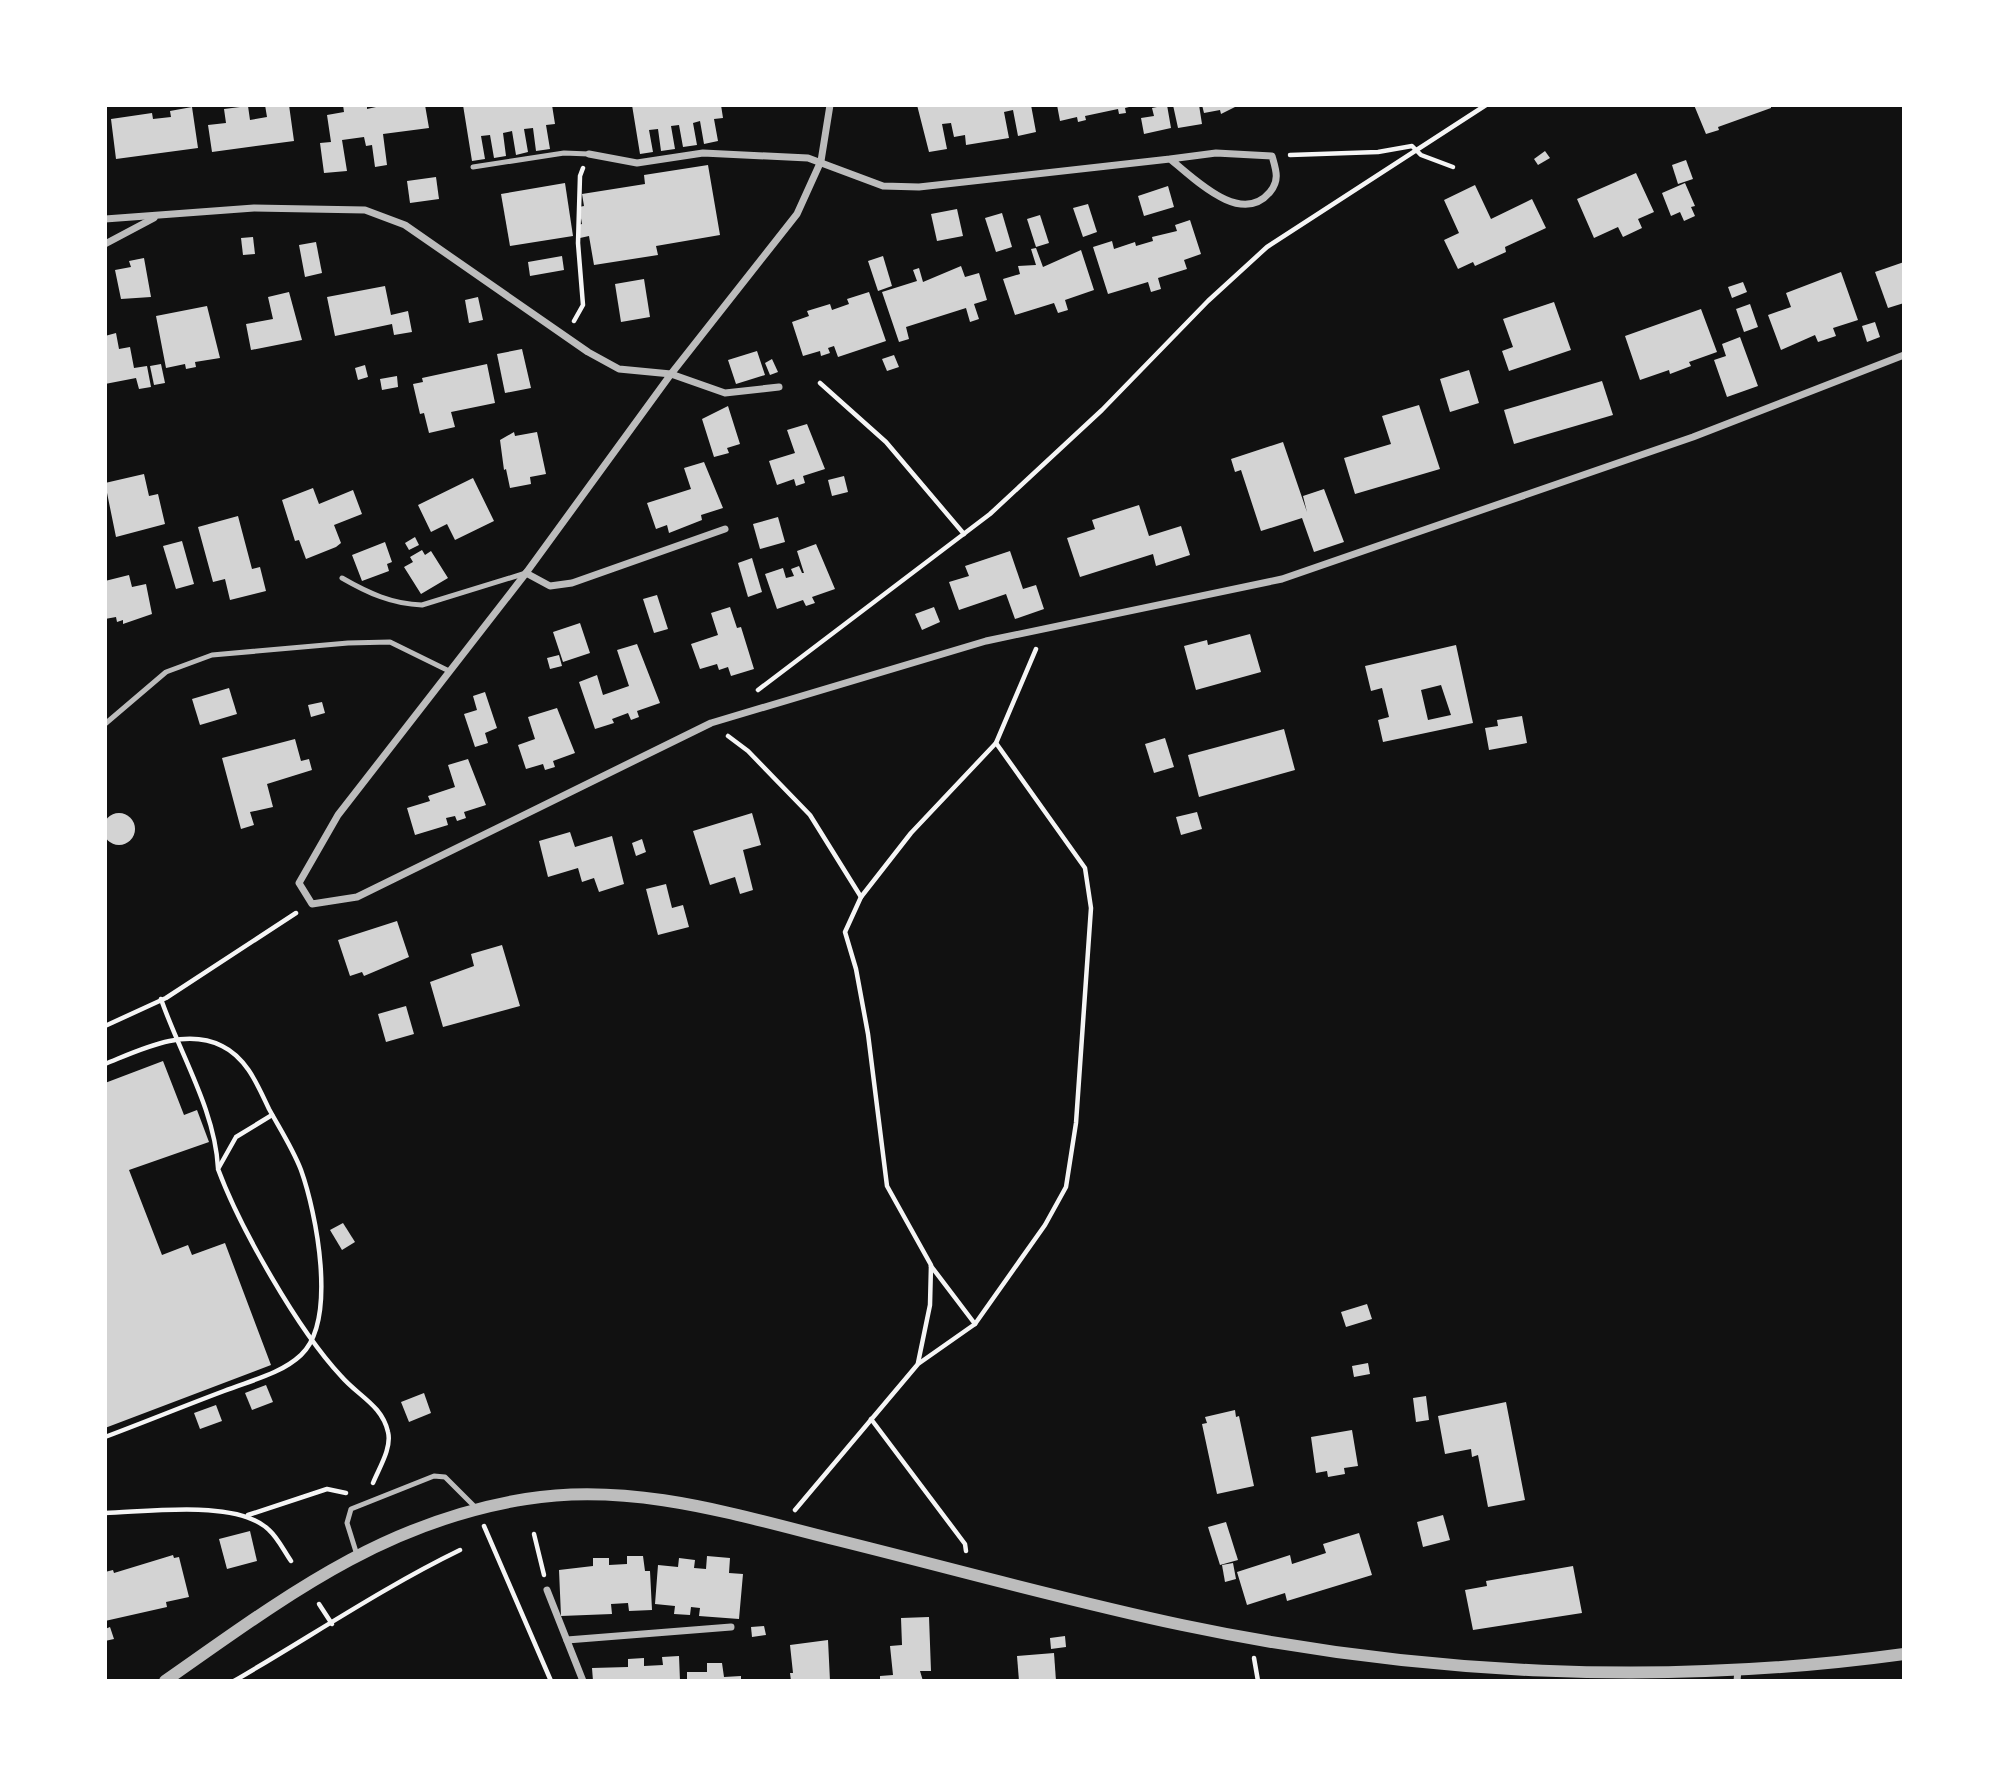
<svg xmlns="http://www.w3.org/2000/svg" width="2009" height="1786" font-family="'Source Serif 4',serif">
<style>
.building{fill:#d3d3d3;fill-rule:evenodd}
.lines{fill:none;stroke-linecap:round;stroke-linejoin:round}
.path{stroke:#f5f5f5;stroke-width:4.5}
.service{stroke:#bcbcbc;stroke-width:5}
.minor{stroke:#bcbcbc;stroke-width:7}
.tertiary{stroke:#bcbcbc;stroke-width:12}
</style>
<rect width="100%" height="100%" fill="#111"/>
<g class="building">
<path d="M265,105H289L294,141L212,152L208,125L226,123L224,109L248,106L250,120L267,117Z"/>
<path d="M343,105H367V109L385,105H425L429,128L383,134L387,165L375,167L372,145L366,146L364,137L342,140L347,171L324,173L320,143L331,142L327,115L344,112Z"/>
<path d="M463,105H552L555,124L546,125L550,149L536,151L533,128L524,129L528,152L516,155L512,131L503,133L506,156L494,158L490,135L481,136L485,159L472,161Z"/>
<path d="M632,105H721L723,118L714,119L718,141L704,144L700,121L693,123L697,145L683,147L679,125L671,126L675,149L661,151L658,129L649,130L653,152L640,154Z"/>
<path d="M917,105H1031L1036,132L1018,136L1013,110L1004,112L1009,138L966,145L965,135L954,137L951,123L942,124L947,149L929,152Z"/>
<path d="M1057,105H1133V106L1125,108L1126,113L1119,114L1118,109L1085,116L1086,120L1078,122L1077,117L1060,121Z"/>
<path d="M1167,105L1171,128L1144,134L1141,118L1154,116L1152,108Z"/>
<path d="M1173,105H1199L1202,124L1178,128Z"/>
<path d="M1202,105H1237V106L1221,114L1220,110L1204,113Z"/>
<path d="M1694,105H1771V108L1718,127L1719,130L1706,134Z"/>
<path d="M192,107L198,148L116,159L111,119L152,113L153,119L171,117L170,111Z"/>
<path d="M1545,151L1550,158L1538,165L1534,159Z"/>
<path d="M1686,160L1693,179L1678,184L1672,165Z"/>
<path d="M708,165L720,235L656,246L658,255L594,265L589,236L580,238L578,225L582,224L579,207L584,206L582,194L645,184L644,175Z"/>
<path d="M1636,173L1654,212L1638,219L1642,228L1623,237L1618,227L1594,238L1577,199Z"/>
<path d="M436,177L439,199L410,203L407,181Z"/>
<path d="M565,183L573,236L510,246L501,194Z"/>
<path d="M1685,183L1695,206L1691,207L1695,216L1684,221L1680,212L1671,216L1662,193Z"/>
<path d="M1475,185L1491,219L1532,199L1546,228L1505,247L1506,252L1475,266L1473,262L1458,269L1444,240L1459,233L1444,200Z"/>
<path d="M1168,186L1174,207L1144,216L1138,196Z"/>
<path d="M1088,204L1097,232L1083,237L1073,208Z"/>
<path d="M957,209L963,236L937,241L931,214Z"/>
<path d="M1002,213L1012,247L996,252L985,218Z"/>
<path d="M1040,215L1049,243L1036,247L1027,219Z"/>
<path d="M1190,220L1201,254L1184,260L1187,269L1158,278L1161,289L1151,292L1148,282L1108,294L1093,247L1112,241L1114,249L1135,242L1136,246L1153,241L1152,237L1177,231L1175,225Z"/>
<path d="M253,237L255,254L243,255L241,238Z"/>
<path d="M316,242L322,273L305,277L299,245Z"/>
<path d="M1036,248L1043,267L1081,250L1094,290L1065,300L1068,310L1058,313L1054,303L1015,315L1003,279L1020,274L1018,266L1036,265L1031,249Z"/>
<path d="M562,256L564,270L530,276L528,262Z"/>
<path d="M883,256L892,286L878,291L868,261Z"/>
<path d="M144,258L151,297L121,299L115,270L131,267L129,261Z"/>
<path d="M1904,262V303L1888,308L1875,272Z"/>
<path d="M961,266L965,277L979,273L987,300L974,304L979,319L970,322L966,308L906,327L909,339L899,342L882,292L917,281L913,270L919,268L923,282Z"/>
<path d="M1841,272L1858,320L1833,328L1836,336L1818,342L1815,335L1781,350L1768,315L1791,307L1786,293Z"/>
<path d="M644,279L650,317L621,322L615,284Z"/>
<path d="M1743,282L1747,292L1732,298L1728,287Z"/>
<path d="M385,286L391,315L408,311L412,332L394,335L392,324L335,336L327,297Z"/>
<path d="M289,292L302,340L251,350L246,324L273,319L268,297Z"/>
<path d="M869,292L886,341L838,357L834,346L828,348L830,353L821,356L820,351L803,356L792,322L809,316L807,311L830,304L832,310L849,304L847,299Z"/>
<path d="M478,297L483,320L469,323L465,300Z"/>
<path d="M1554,302L1571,350L1509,371L1502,351L1513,347L1503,319Z"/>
<path d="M1750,304L1758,327L1744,332L1736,309Z"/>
<path d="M207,306L220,358L195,362L196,367L186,369L185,364L166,368L156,316Z"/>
<path d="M1701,309L1717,352L1689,362L1691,366L1670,374L1669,370L1640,380L1625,336Z"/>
<path d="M1875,322L1880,337L1867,342L1862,326Z"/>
<path d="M116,333L119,349L130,347L134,368L147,366L151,387L139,389L136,378L105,384V336Z"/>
<path d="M1740,337L1758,386L1727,397L1714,360L1726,356L1722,344Z"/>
<path d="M522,349L531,388L505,393L497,354Z"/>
<path d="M757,351L765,375L736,384L728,360Z"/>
<path d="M894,355L899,367L887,371L882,359Z"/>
<path d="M772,359L778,372L770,375L765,363Z"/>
<path d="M161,364L165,383L154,385L150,366Z"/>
<path d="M487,364L495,403L451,412L455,427L429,433L424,413L420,414L413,384L423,382L422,378Z"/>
<path d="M365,365L368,377L358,380L355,368Z"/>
<path d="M1469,370L1479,403L1450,412L1440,379Z"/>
<path d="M397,376L398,387L382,390L380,379Z"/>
<path d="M1602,381L1613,415L1514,444L1504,410Z"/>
<path d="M1419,405L1440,469L1355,494L1344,458L1391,444L1382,416Z"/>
<path d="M728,406L740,444L727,448L729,453L714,457L702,419Z"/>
<path d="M807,424L825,469L803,476L805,483L796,486L794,479L777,485L769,461L795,453L787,430Z"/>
<path d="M514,432L515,436L537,432L546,474L530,477L531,484L510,488L506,469L504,470L500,440Z"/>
<path d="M1283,442L1307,512L1303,496L1324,489L1344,542L1314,552L1302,518L1261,531L1241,470L1235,472L1231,459Z"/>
<path d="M704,462L723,508L701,515L702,520L669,533L667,525L656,529L647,503L691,489L684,468Z"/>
<path d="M144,474L149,496L158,494L165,524L116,537L105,483Z"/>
<path d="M844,476L848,492L832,496L828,480Z"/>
<path d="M473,478L494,521L455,540L447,524L431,532L418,505Z"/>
<path d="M313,488L319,504L353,490L362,514L334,525L341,543L336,547L306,559L299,540L295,541L282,500Z"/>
<path d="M1139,505L1149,536L1181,526L1190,555L1156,566L1153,554L1080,577L1067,538L1095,529L1092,520Z"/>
<path d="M238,516L252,569L260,567L266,591L230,600L225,579L213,582L198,527Z"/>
<path d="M778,517L785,542L760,549L753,524Z"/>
<path d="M415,537L419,545L409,550L405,543Z"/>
<path d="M182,541L194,584L176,589L163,546Z"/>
<path d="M385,542L392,562L387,564L389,571L362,581L352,555Z"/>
<path d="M816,544L835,589L812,597L815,603L806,606L803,600L777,609L765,574L783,568L786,578L794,576L791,569L799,566L802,573H804L797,551Z"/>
<path d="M422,550L425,555L431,551L448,578L421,594L404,567L413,562L410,557Z"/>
<path d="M1010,551L1023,589L1036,585L1044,609L1015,619L1006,594L959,610L949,582L969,576L965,566Z"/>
<path d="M752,558L762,592L748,597L738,563Z"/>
<path d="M129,575L132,587L146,584L152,614L123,624V620L117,622L116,617L105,619V581Z"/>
<path d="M657,595L668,629L654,633L643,599Z"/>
<path d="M730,607L737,628L741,627L754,669L731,676L728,667L719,670L717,664L700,669L691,644L718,635L711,613Z"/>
<path d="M934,607L940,622L922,630L915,614Z"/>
<path d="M580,623L590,653L563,662L553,632Z"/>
<path d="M1250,634L1261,672L1196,690L1184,646L1207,640L1208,645Z"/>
<path d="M637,644L660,703L637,711L639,717L631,720L628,713L612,719L614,723L595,729L579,682L597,675L603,695L629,686L617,650Z"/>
<path d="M1456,645L1473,723L1383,742L1378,720L1389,717L1382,688L1371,691L1365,666ZM1441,685L1451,715L1428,720L1421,690Z"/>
<path d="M559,655L562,666L550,669L547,658Z"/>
<path d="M229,688L237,714L200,725L192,699Z"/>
<path d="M485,692L497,728L485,733L488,743L475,747L464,714L477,710L473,696Z"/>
<path d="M322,702L325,713L311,717L308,705Z"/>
<path d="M557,708L575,753L553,761L555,767L545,770L543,764L526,769L518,745L535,739L528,717Z"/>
<path d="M1522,716L1527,743L1489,750L1485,728L1498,726L1497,720Z"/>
<path d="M1284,729L1295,770L1199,797L1188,755Z"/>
<path d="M1165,738L1174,767L1154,773L1145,744Z"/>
<path d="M295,739L301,761L309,759L312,770L267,784L273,807L250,812L254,825L241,829L222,758Z"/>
<path d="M468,759L486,805L464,812L466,818L457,821L455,816L446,818L448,825L415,835L407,808L430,801L428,796L455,787L448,765Z"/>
<path d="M1197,812L1202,829L1181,835L1176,817Z"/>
<circle cx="119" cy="829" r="16"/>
<path d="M752,813L761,845L743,850L753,890L740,894L735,877L710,885L693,831Z"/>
<path d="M570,832L575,847L612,836L624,884L599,892L594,878L582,882L578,868L548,877L539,841Z"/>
<path d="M642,839L646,852L636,856L632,843Z"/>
<path d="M666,884L672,908L683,905L689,927L658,935L646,889Z"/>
<path d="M397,921L409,957L364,976L362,972L350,976L338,940Z"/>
<path d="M502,945L520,1006L443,1027L430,982L474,966L471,954Z"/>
<path d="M406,1006L414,1034L386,1042L378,1014Z"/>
<path d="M163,1061L184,1115L197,1110L209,1142L129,1170L162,1255L188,1245L192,1255L225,1243L271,1365L105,1428V1083Z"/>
<path d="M343,1223L355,1242L342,1250L330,1230Z"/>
<path d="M1367,1304L1372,1319L1346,1327L1341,1312Z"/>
<path d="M1368,1363L1370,1374L1354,1377L1352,1366Z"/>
<path d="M266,1385L273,1402L252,1410L245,1393Z"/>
<path d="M424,1393L431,1413L409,1422L401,1402Z"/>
<path d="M1426,1396L1429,1420L1416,1422L1413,1398Z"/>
<path d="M1506,1402L1525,1500L1488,1507L1478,1455L1472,1457L1471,1449L1445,1454L1438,1416Z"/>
<path d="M216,1405L222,1421L200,1429L194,1413Z"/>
<path d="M1235,1410L1236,1417L1239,1416L1254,1486L1217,1494L1202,1424L1207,1423L1205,1417Z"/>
<path d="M1352,1430L1358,1466L1344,1468L1345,1474L1328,1477L1327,1471L1316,1473L1311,1437Z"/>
<path d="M1443,1515L1450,1540L1423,1547L1417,1522Z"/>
<path d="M1226,1522L1238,1560L1220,1565L1208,1527Z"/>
<path d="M250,1531L257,1561L227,1569L219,1539Z"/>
<path d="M1359,1533L1372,1575L1287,1601L1285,1593L1247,1605L1237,1572L1290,1555L1292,1564L1326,1553L1323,1544Z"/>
<path d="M173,1555L174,1558L179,1557L189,1597L166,1602L167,1607L105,1621V1572L113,1570L114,1573Z"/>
<path d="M627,1556H643L645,1571H650L652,1610L629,1611L628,1603L611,1604L612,1614L561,1616L559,1570L593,1566V1558H609V1565L627,1564Z"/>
<path d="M707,1556L730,1558L729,1573L743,1574L739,1619L699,1616L700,1608L691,1607L690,1615L674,1614L675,1606L655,1604L658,1565L678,1567L679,1558L695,1560L694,1568L706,1569Z"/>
<path d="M1233,1563L1236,1579L1225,1582L1222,1565Z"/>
<path d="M1573,1566L1582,1613L1473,1630L1465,1590L1487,1586L1486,1581Z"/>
<path d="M929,1617L931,1671H920L923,1681H880V1676L893,1675L890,1646L902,1645L901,1618Z"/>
<path d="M764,1626L766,1635L752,1637L751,1627Z"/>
<path d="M110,1627L114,1639L105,1641V1629Z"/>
<path d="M1065,1636L1066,1647L1051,1649L1050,1638Z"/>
<path d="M828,1640L830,1681H791L790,1673H793L790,1645Z"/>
<path d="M1054,1653L1056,1681H1019L1017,1656Z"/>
<path d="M679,1656L680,1681H593L592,1668L628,1667V1659L644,1658V1666L663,1665L662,1657Z"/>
<path d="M707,1663H722L724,1677L741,1676V1681H687V1672H707Z"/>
</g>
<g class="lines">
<g class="path">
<path d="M1290,155L1378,152L1412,146L1421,155L1453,167"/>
<path d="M574,321L583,305L578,243L580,176L583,168"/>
<path d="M820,383L886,442L964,534"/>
<path d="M758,690L990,514L1102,410L1208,301L1267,247L1486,105"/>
<path d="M728,736L748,751L810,815L861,897"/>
<path d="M161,999C180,1054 215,1110 218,1168"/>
<path d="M105,1026L166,998L296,913"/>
<path d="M105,1064C140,1050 184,1027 222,1046C247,1058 258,1086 269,1109C280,1129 293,1149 301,1170C316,1212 338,1320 301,1355C281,1374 249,1381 224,1391C184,1406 145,1422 105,1437"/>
<path d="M272,1115L236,1137L218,1169C240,1228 298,1330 341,1376C358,1396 382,1405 388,1432C392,1448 379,1468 373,1483"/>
<path d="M931,1266L975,1324"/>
<path d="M918,1363L930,1305L931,1265L887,1186L868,1034L856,969L845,932L861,897L911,833L996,743L1036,649"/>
<path d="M871,1419L965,1544L966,1551"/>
<path d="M795,1510L918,1364L975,1324L1045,1225L1066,1187L1076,1123L1091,908L1085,868L996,743"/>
<path d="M105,1513C147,1512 238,1499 269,1530C278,1538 284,1551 291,1561"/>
<path d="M248,1515L327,1489L346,1493"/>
<path d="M484,1526L551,1681"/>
<path d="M534,1534L544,1575"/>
<path d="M319,1604L332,1624"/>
<path d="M1254,1658L1258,1681"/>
<path d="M234,1681C310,1637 382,1588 460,1550"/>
</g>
<g class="service">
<path d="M473,167L564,153L589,154"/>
<path d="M342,578C368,593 392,604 422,605L526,573"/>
<path d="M105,724L166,672L212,655L348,643L390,642L447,670"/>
<path d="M357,1555L347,1523L351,1509L434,1476L445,1477L477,1509"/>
</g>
<g class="minor">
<path d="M830,105L821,161L797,214L671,374L526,573L338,815L299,883L312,904L357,897L711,723L986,641L1282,579L1693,437L1904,355"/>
<path d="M589,154L637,163L703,153L808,158L883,186L919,187L1170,159C1194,178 1241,227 1270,192C1280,180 1276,170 1272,156L1216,153L1170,159"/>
<path d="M105,219L254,208L365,210L405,225L588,352L619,369L671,374L725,393L779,387"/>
<path d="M105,244L154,218"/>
<path d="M526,573L550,586L572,583L725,529"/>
<path d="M547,1590L583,1681"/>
<path d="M567,1640L731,1627"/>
<path d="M1737,1681L1738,1670"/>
</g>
<path class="tertiary" d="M165,1681C281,1600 381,1522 526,1499C629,1482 730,1513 829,1538C947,1567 1064,1600 1182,1625C1419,1675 1664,1687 1904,1654"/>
</g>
<rect width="2009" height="1786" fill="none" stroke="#ffffff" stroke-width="214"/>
</svg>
